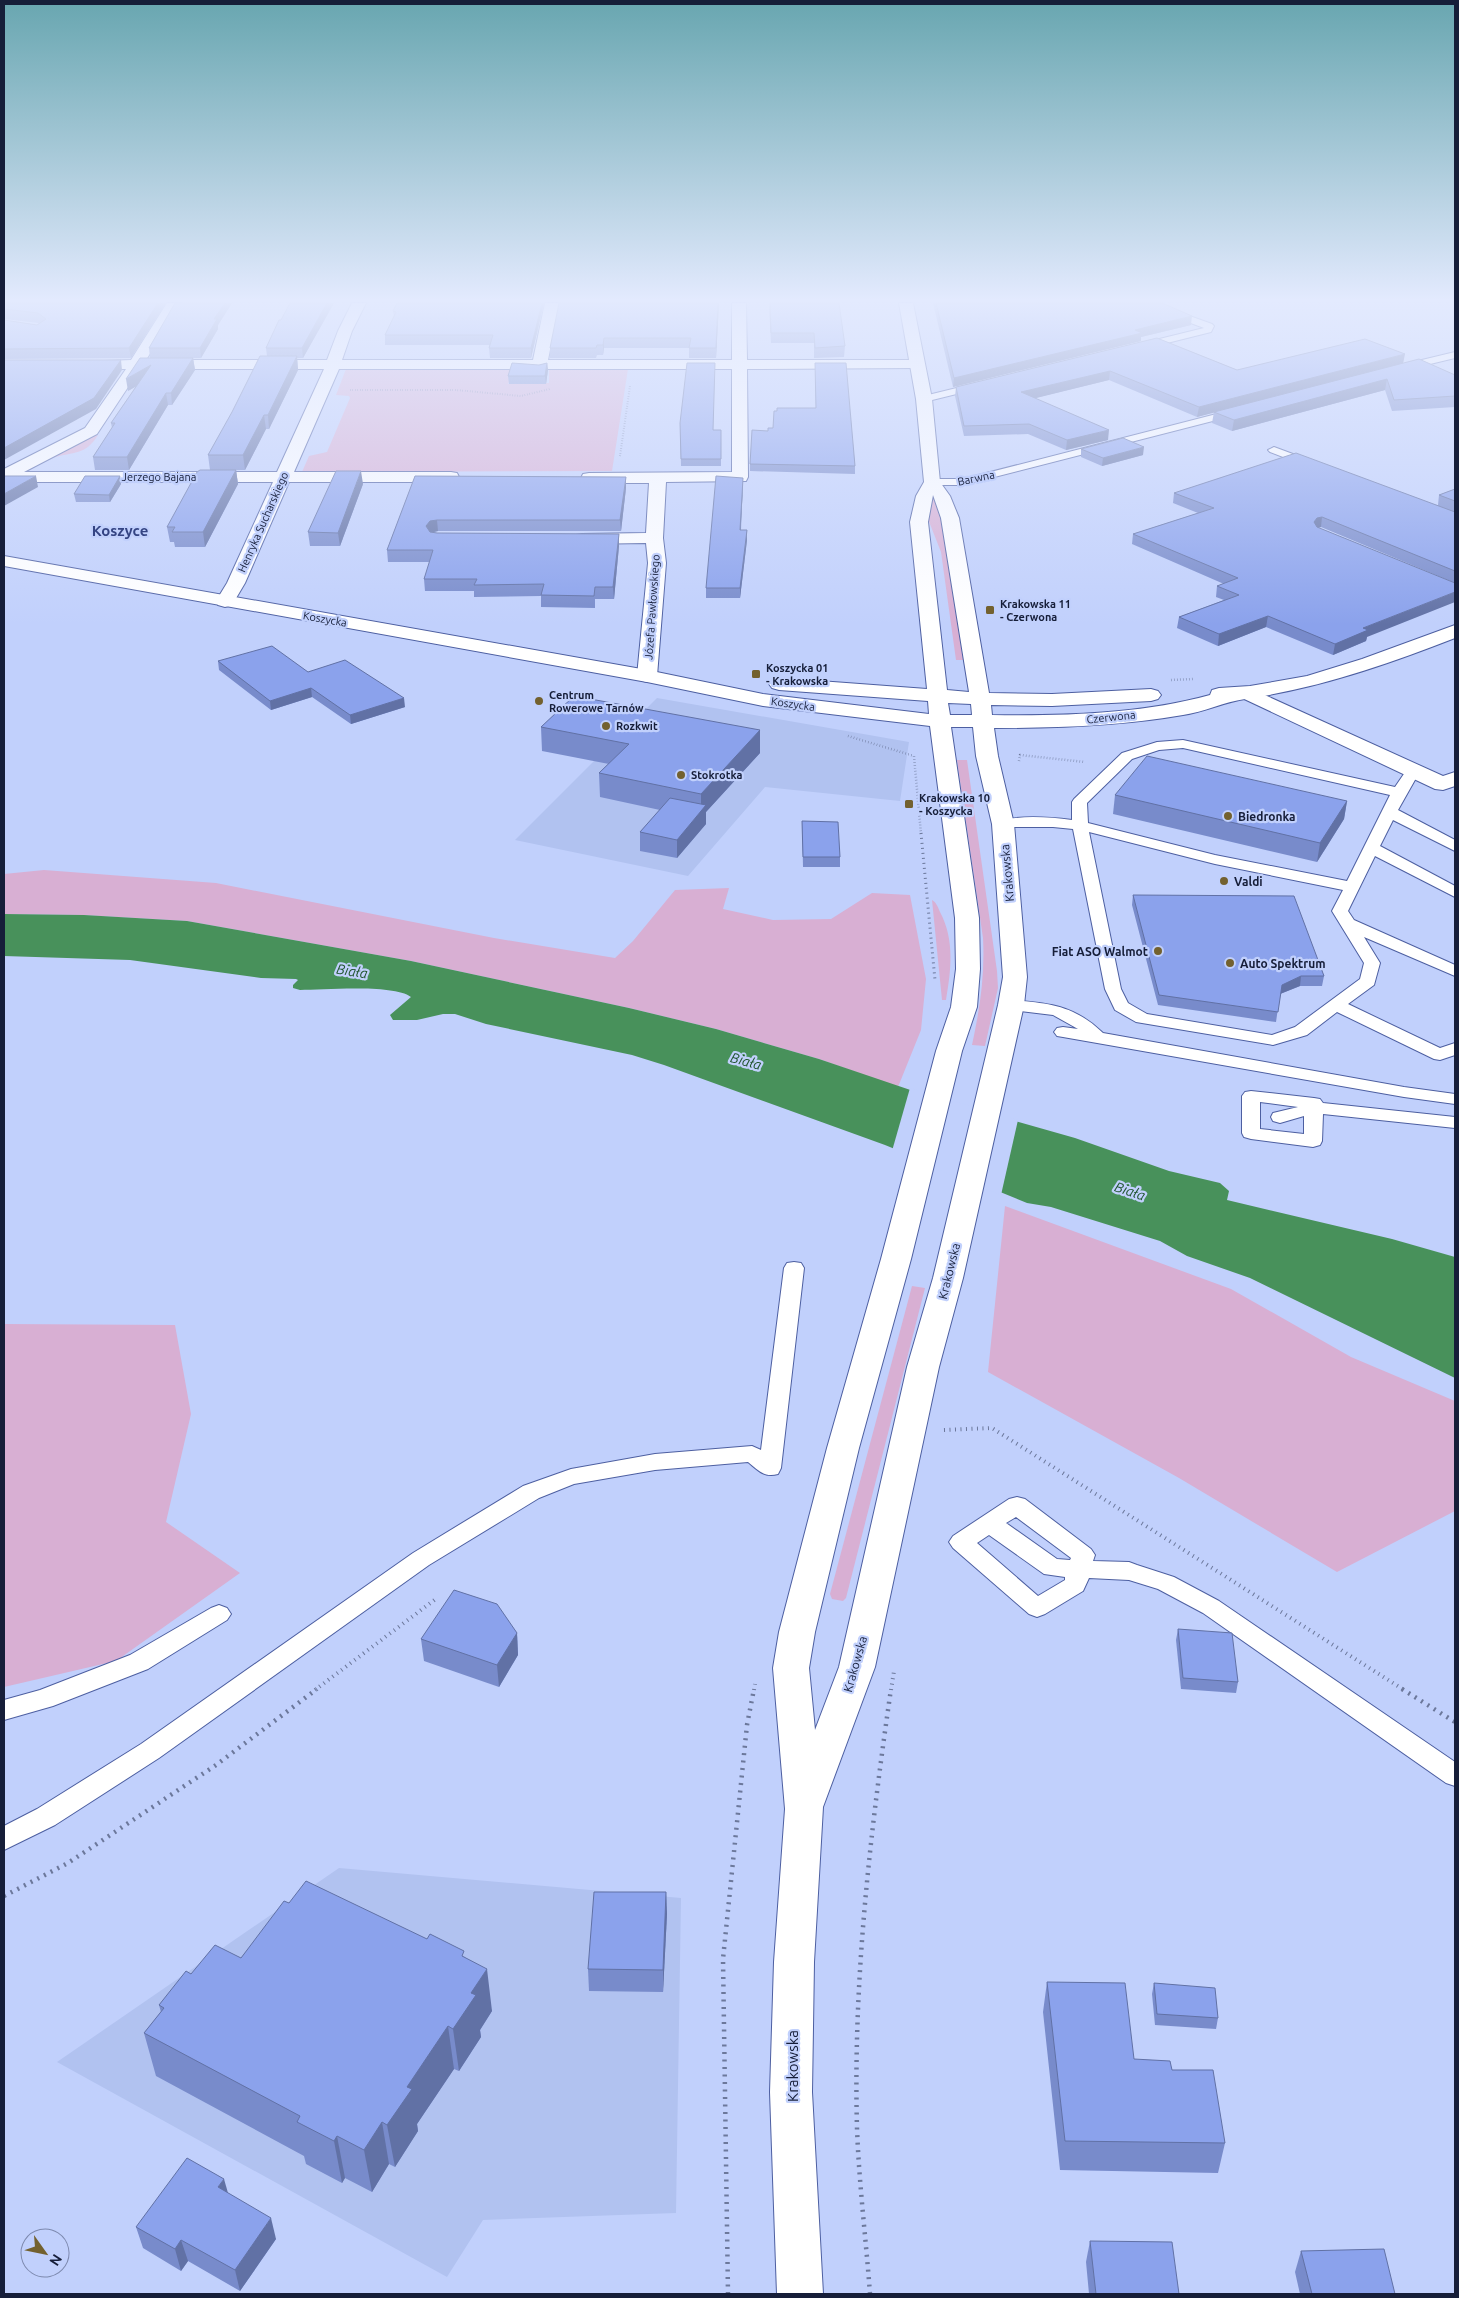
<svg xmlns="http://www.w3.org/2000/svg" width="1459" height="2298" font-family="Ubuntu,sans-serif">
<style>
.built{fill:#b1c2f0}
.green{fill:#d8afd3}
.water{fill:#48915b}
.pier{fill:#c1d0fc}
.lines{fill:none;stroke-linecap:round;stroke-linejoin:round}
.lane-casing{stroke:#4d5fa1;stroke-width:2}
.street-casing{stroke:#4d5fa1;stroke-width:2}
.secondary-casing{stroke:#4d5fa1;stroke-width:2}
.path-far4{stroke:#6c789b;stroke-width:2;stroke-dasharray:0.5 2;stroke-linecap:butt}
.path-far3{stroke:#6c789b;stroke-width:2.5;stroke-dasharray:0.5 2.5;stroke-linecap:butt}
.path-far2{stroke:#6c789b;stroke-width:3;stroke-dasharray:1 4;stroke-linecap:butt}
.path-far1{stroke:#6c789b;stroke-width:4;stroke-dasharray:1 4.5;stroke-linecap:butt}
.path{stroke:#6c789b;stroke-width:4.5;stroke-dasharray:2 5.5;stroke-linecap:butt}
.lane{fill:#fff;fill-rule:evenodd}
.street{fill:#fff;fill-rule:evenodd}
.secondary{fill:#fff;fill-rule:evenodd}
.wall{fill:#788bcb}
.shaded-wall{fill:#6171a5}
.building{fill:#8ba2ec;stroke:#6171a5}
.poi-dot{fill:#73612f;stroke:#c1d0fc;stroke-width:2}
.labels{text-anchor:middle;dominant-baseline:central;stroke-width:4.5;stroke-linejoin:round;paint-order:stroke}
.far-street-label{font-size:11px;fill:#161e39;stroke:#c1d0fc}
.far-poi-label{font-size:11px;font-weight:bold;fill:#161e39;stroke:#c1d0fc;text-anchor:start}
.poi-label{font-size:12px;font-weight:bold;fill:#161e39;stroke:#c1d0fc;text-anchor:start}
.street-label{font-size:12px;fill:#161e39;stroke:#c1d0fc}
.water-label{font-size:14px;font-style:italic;fill:#20542e;stroke:#c1d0fc}
.far-district-label{font-size:15px;font-weight:bold;fill:#344483;stroke:#c1d0fc}
.near-street-label{font-size:15px;fill:#161e39;stroke:#c1d0fc}
</style>
<rect width="100%" height="100%" fill="#c1d0fc"/>
<g class="built">
<path d="M657,698L909,742L900,801L765,787L688,876L515,840Z"/>
<path d="M339,1868L681,1898L676,2213L483,2220L447,2277L57,2062Z"/>
</g>
<g class="green">
<path d="M346,369L515,370L508,384L549,383V369H628L612,471L302,472L309,456L327,452L350,398L349,396L336,395Z"/>
<path d="M98,435C85,456 74,451 53,458L93,436Z"/>
<path d="M936,490L963,660H956L941,552L928,519L929,491Z"/>
<path d="M957,760H967L997,971L998,988L985,1046L972,1045C980,1008 985,975 983,938Z"/>
<path d="M44,870L216,883L494,938L615,958L633,941L675,890L729,888L723,909L773,920L831,919L872,893L910,895L926,979L921,1030L898,1087L819,1059L716,1029L629,1008L411,961L187,921L84,915L4,914V874Z"/>
<path d="M932,900C936,902 938,907 940,912C955,940 951,971 946,1000H942Z"/>
<path d="M1005,1206L1231,1289L1351,1357L1455,1401V1511L1337,1572L1179,1478L988,1372Z"/>
<path d="M912,1286L925,1288L846,1598L843,1601L832,1599L830,1594Z"/>
<path d="M4,1324L175,1325L191,1414L166,1522L240,1573L116,1661L4,1687Z"/>
</g>
<path class="water" d="M4,914L84,915L187,921L411,961L629,1008L716,1029L819,1059L934,1098L1075,1138L1169,1171L1220,1183L1229,1191L1227,1200L1392,1239L1455,1257V1378L1250,1278L1187,1256L1160,1241L1051,1207L1027,1203L885,1145L664,1065L632,1055L486,1024L455,1014H443L417,1020H393L390,1015L411,997C393,984 324,990 300,990L293,988V985L298,980L296,979L261,978L130,960L4,956Z"/>
<path class="pier" d="M910,1088L1018,1120L1001,1195L892,1151Z"/>
<g class="lines">
<defs>
<g id="lane">
<path d="M1170,309L1212,324L1214,326L1211,332L1139,350L1135,349V345L1204,328L1167,314V310Z"/>
<path d="M1455,352V358L1401,371L1396,368L1397,366Z"/>
<path d="M981,382L986,385L985,387L924,402L919,399L920,397Z"/>
<path d="M1236,409L1240,410V414L963,485H932L926,482L932,479H963Z"/>
<path d="M1274,447L1317,463L1319,465L1317,467H1309L1270,452L1268,450Z"/>
<path d="M1183,740L1395,787L1408,768H1418L1420,771L1398,810L1455,840V851L1393,820L1380,846L1455,886V897L1375,856L1348,911L1354,920L1455,965V976L1364,937L1380,963L1374,985L1348,1004L1440,1048L1455,1043V1055L1440,1060L1434,1059L1337,1012L1307,1035L1273,1045L1136,1022L1115,1010L1105,989L1073,829L1053,827H998L995,824L998,821C1022,815 1048,817 1072,820V802L1074,799L1122,753L1157,742ZM1183,748L1390,795L1347,881L1215,855L1088,823L1087,803L1132,759L1159,750ZM1089,832L1215,864L1343,890L1332,911L1364,963L1360,979L1295,1027L1272,1035L1147,1014L1128,1003L1121,989Z"/>
<path d="M1011,1000C1049,1003 1074,1005 1103,1033L1404,1087L1455,1094V1104L1404,1097L1063,1037L1057,1036L1054,1032L1057,1028L1063,1027L1078,1029L1053,1015L1005,1009L1002,1005L1005,1001Z"/>
<path d="M1251,1091L1314,1098L1320,1099L1323,1103L1455,1117V1128L1323,1114L1322,1141L1320,1145L1313,1147L1251,1139L1244,1137L1242,1133V1096L1245,1092ZM1260,1102L1298,1107L1273,1113L1271,1117L1273,1121L1280,1123L1304,1116V1134L1260,1129Z"/>
<path d="M794,1262L801,1263L804,1268L781,1468L778,1474C764,1478 758,1470 748,1462L655,1470L574,1484L539,1498L429,1565L159,1758L55,1825L4,1850V1826L37,1809L141,1744L413,1553L523,1486L571,1469L655,1454L752,1446L761,1450L784,1268L787,1263Z"/>
<path d="M1017,1497L1025,1499L1091,1549L1095,1555L1093,1561L1129,1562L1137,1565L1174,1577L1219,1601L1455,1762V1786L1446,1783L1203,1613L1158,1589L1129,1580L1089,1578L1083,1591L1045,1614L1037,1617L1029,1614L953,1548L949,1542L953,1536L1009,1499ZM1016,1517L1071,1558L1070,1560L1057,1559L1006,1523ZM989,1535L1044,1574L1065,1577V1580L1038,1596L977,1543Z"/>
<path d="M219,1605L227,1608L231,1614L227,1620L148,1669L53,1706L4,1720V1700L40,1690L130,1655L211,1608Z"/>
</g>
<g id="street">
<path d="M167,303H181L146,360H327L338,331L352,303H366L352,331L342,360H533L545,303H559L548,360H732V303H746L747,360H917L924,364L917,368L747,369L748,477L746,481L666,482L663,538L666,563L657,676L654,680L647,682L640,680L637,676L648,563L646,543L582,544L576,543L573,539L576,535L582,534L646,533L649,483H589L583,482L581,478L583,474L589,473L732,472V369H339L294,472H451L457,473L459,477L457,481L451,482H289L245,583L232,605L225,607L218,605L216,601L227,583L273,482H4V469L85,428L126,369H84L79,368L77,365L79,362L131,360ZM140,369H324L277,472H24L97,434Z"/>
<path d="M1247,687L1443,776L1455,772V786L1443,790L1435,789L1240,697L1237,693L1240,689Z"/>
</g>
<path id="secondary" d="M899,303H913L932,399L940,482L950,496L959,518L989,693L1052,694L1151,689L1158,691L1161,695L1158,699L1151,701L1052,706L991,705L992,715C1064,716 1141,714 1210,695L1212,690L1219,688L1250,686L1307,676L1362,659L1455,625V638C1386,665 1319,688 1245,699C1224,702 1204,712 1183,715C1121,726 1057,728 994,728L998,756L1014,824L1027,977L1024,1005L963,1278L939,1367L875,1667L823,1807L814,1962L812,2092L823,2294H777L770,2092L774,1962L785,1809L773,1668L779,1632L827,1448L881,1259L936,1051L951,1007L956,969L955,918L930,726L763,706L647,682L4,566V556L647,670L763,694L929,714L928,701L779,690L772,688L769,684L772,680L779,678L927,689L910,522L916,496L924,482L916,399ZM933,495L941,518L969,692L947,690L928,522ZM948,703L971,704L972,715H950ZM951,727H973L976,756L992,824L1003,977L998,1005L933,1278L907,1367L839,1667L815,1730L809,1668L815,1632L859,1448L911,1259L962,1051L977,1007L980,969L979,918Z"/>
</defs>
<use href="#lane" class="lane-casing"/>
<use href="#street" class="street-casing"/>
<use href="#secondary" class="secondary-casing"/>
<g class="path-far4">
<path d="M350,390H456L521,396L550,389"/>
<path d="M620,456L630,386"/>
</g>
<g class="path-far3">
<path d="M1171,680L1194,679"/>
<path d="M848,736L914,756L921,834"/>
<path d="M1019,761L1020,755L1085,762"/>
</g>
<path class="path-far2" d="M921,833L935,980"/>
<g class="path-far1">
<path d="M944,1430L992,1428L1404,1690"/>
<path d="M315,1690L437,1598"/>
<path d="M754,1690L755,1684"/>
<path d="M891,1690L894,1671"/>
</g>
<g class="path">
<path d="M1402,1689L1455,1722"/>
<path d="M4,1896L68,1863L216,1765L317,1689"/>
<path d="M728,2294L723,1959L747,1725L754,1689"/>
<path d="M870,2294C866,2239 859,2184 857,2128C853,1981 870,1834 891,1689"/>
</g>
<use href="#lane" class="lane"/>
<use href="#street" class="street"/>
<use href="#secondary" class="secondary"/>
</g>
<g class="wall">
<path d="M4,303H166L131,358L4,359V320L37,325L39,323L4,319Z"/>
<path d="M175,303H232L218,325V329L201,358H193L195,370L172,405H168L129,470H95L93,457L112,428L111,423L136,386L128,391L150,358L149,348Z"/>
<path d="M334,303L303,358H297L298,370L269,429H266L245,470H236L238,484L205,547H175L174,542H170L167,527L210,470L208,455L267,356L266,348L281,320Z"/>
<path d="M544,303L531,358H490L489,348L490,345H385V335L394,316L393,311Z"/>
<path d="M719,303L716,358H689V348H604L603,355H597L596,358H550V348Z"/>
<path d="M933,303H1162L1191,325L1141,337V341L953,387Z"/>
<path d="M769,306L845,346L844,357L814,358V343H771Z"/>
<path d="M1157,338L1237,370L1403,363L1455,375V407L1392,411L1385,390L1232,431L1212,423L1214,412L1197,417L1109,380L1035,398L1108,440L1066,450L1028,434L964,436L955,396L956,387Z"/>
<path d="M547,363L548,370L546,384H509L508,376L539,365Z"/>
<path d="M815,370L855,466V474L750,471V464L768,431L816,408Z"/>
<path d="M680,423L714,430H721V466H681Z"/>
<path d="M1081,449L1143,455L1102,466L1081,457Z"/>
<path d="M120,476L121,484L110,502H76L74,494Z"/>
<path d="M415,476L626,477V488L621,531H438L433,532L437,533L619,534V546L614,599H595V608L541,607V596L474,597V591H425L424,579L430,562H388L387,550Z"/>
<path d="M743,478L741,530H747V540L740,598H706V588Z"/>
<path d="M363,484L340,546H310L308,532Z"/>
<path d="M1455,489V583L1321,527L1318,528L1367,637L1366,641L1333,655L1266,627L1218,646L1177,628L1179,617L1224,600L1216,597L1217,586L1224,584L1132,544L1133,534L1198,513L1173,503L1174,493L1438,505L1439,495Z"/>
<path d="M218,661L308,672L405,707L351,724L312,697L271,710L219,670Z"/>
<path d="M541,727L760,730V753L706,812V824L677,858L640,851V832L660,810L600,797L599,773L609,764L542,751Z"/>
<path d="M1115,795L1347,801L1344,819L1317,862L1113,814Z"/>
<path d="M802,821L840,857V867H803Z"/>
<path d="M1133,895L1324,976L1322,986H1300L1280,994L1276,1022L1158,1005L1132,905Z"/>
<path d="M1178,1629L1238,1682L1236,1693L1181,1689L1176,1640Z"/>
<path d="M517,1633L518,1655L499,1687L424,1661L421,1639Z"/>
<path d="M666,1892L667,1914L663,1992L589,1991L588,1969Z"/>
<path d="M289,1903L465,1957L492,2011L480,2030L481,2037L459,2071L454,2069L417,2124L418,2131L395,2167L389,2164L372,2192L345,2178L342,2183L306,2164L304,2156L156,2076L144,2033L161,2012L159,2005L191,1974L241,1958Z"/>
<path d="M1047,1982L1134,2059L1172,2070L1225,2143L1218,2173L1060,2170L1043,2012Z"/>
<path d="M1154,1983L1218,2018L1216,2029L1155,2025L1152,1994Z"/>
<path d="M228,2193L276,2239L240,2291L188,2261L181,2271L143,2248L136,2227Z"/>
<path d="M1090,2241L1179,2294H1089L1086,2262Z"/>
<path d="M1301,2251L1395,2294H1300L1295,2272Z"/>
</g>
<g class="shaded-wall">
<path d="M158,303H166L131,358L129,348Z"/>
<path d="M225,303H232L218,325V329L201,358L200,348L214,319Z"/>
<path d="M327,303H334L303,358L302,348Z"/>
<path d="M542,303H544L531,358V348Z"/>
<path d="M718,303H719L716,358V348Z"/>
<path d="M1192,316L1191,325L1141,337V341L953,387L954,378L1135,330Z"/>
<path d="M604,338V348L603,355V345Z"/>
<path d="M1405,354L1403,364L1197,417L1199,407Z"/>
<path d="M297,356L298,370L269,429L268,415Z"/>
<path d="M193,358L195,370L172,405L171,393Z"/>
<path d="M121,360L122,370L96,409L4,460V448Z"/>
<path d="M547,363L548,370L546,384L545,376Z"/>
<path d="M151,365L153,377L128,391L126,379Z"/>
<path d="M1110,371L1109,380L1020,402L1021,392Z"/>
<path d="M1387,379L1385,390L1232,431L1234,420Z"/>
<path d="M166,393L168,405L129,470L127,457Z"/>
<path d="M264,415L266,429L245,470L243,455Z"/>
<path d="M1109,430L1108,440L1066,450L1067,440Z"/>
<path d="M1144,447L1143,455L1102,466L1103,458Z"/>
<path d="M236,470L238,484L205,547L203,532Z"/>
<path d="M361,471L363,484L340,546L338,533Z"/>
<path d="M36,476L38,487L4,506V494Z"/>
<path d="M120,476L121,484L110,502L109,495Z"/>
<path d="M626,477V488L621,531L620,520Z"/>
<path d="M743,478V488L740,540V530Z"/>
<path d="M1322,517L1321,527L1316,528L1314,522L1317,518Z"/>
<path d="M437,520L438,531L430,533L426,526L430,521Z"/>
<path d="M747,530V540L740,598V588Z"/>
<path d="M619,534V546L614,599L613,587Z"/>
<path d="M1455,592V602L1367,637L1366,641L1333,655L1335,644L1363,628Z"/>
<path d="M1268,616L1266,627L1218,646L1219,634Z"/>
<path d="M311,688L312,697L271,710L270,701Z"/>
<path d="M404,698L405,707L351,724L350,715Z"/>
<path d="M760,730V753L706,812V824L677,858V840L701,811V794Z"/>
<path d="M1347,801L1344,819L1317,862L1320,843Z"/>
<path d="M1301,976L1300,986L1280,994L1282,985Z"/>
<path d="M517,1633L518,1655L499,1687L497,1665Z"/>
<path d="M666,1892L667,1914L663,1992V1970Z"/>
<path d="M487,1969L492,2011L480,2030L481,2037L459,2071L453,2029L471,1993Z"/>
<path d="M448,2026L454,2069L417,2124L418,2131L395,2167L387,2125L407,2087Z"/>
<path d="M382,2122L389,2164L372,2192L364,2150Z"/>
<path d="M337,2136L345,2178L342,2183L334,2141Z"/>
<path d="M224,2179L230,2200L218,2187Z"/>
<path d="M271,2218L276,2239L240,2291L235,2270Z"/>
<path d="M181,2240L188,2261L181,2271L175,2249Z"/>
</g>
<g class="building">
<path d="M4,303H158L129,348L4,349V320L37,325L46,319L38,313L4,309Z"/>
<path d="M175,303H225L214,319H217L200,348H149Z"/>
<path d="M290,303H327L302,348H266L279,320H281Z"/>
<path d="M397,303H542L531,348H489L493,335H385L396,312L393,311Z"/>
<path d="M559,303H718L716,348H689L691,338H604L603,345H597L596,348H550Z"/>
<path d="M770,303H839L845,346L815,348L814,333H771Z"/>
<path d="M936,303H1162L1192,316L1135,330L1142,333L954,378Z"/>
<path d="M1157,338L1237,370L1365,339L1405,354L1199,407L1110,371L1021,392L1109,430L1067,440L1029,424L964,426L956,387Z"/>
<path d="M260,356H297L268,415H264L243,455H208L232,412Z"/>
<path d="M140,358H193L171,393H166L127,457H93L115,423H111L151,365L126,379Z"/>
<path d="M1419,359L1455,375V396L1394,400L1387,379L1234,420L1214,412Z"/>
<path d="M4,360H121L94,398L4,448Z"/>
<path d="M512,363L539,365L547,363L545,376H508Z"/>
<path d="M687,363H715L713,430H721V459H681L680,423Z"/>
<path d="M815,363H846L855,466L750,464L752,430L768,431V428H773L774,411H777V408H816Z"/>
<path d="M1123,438L1144,447L1103,458L1081,449Z"/>
<path d="M1296,453L1455,512V571L1322,517L1317,518L1314,522L1317,527L1455,583V592L1363,628L1368,630L1335,644L1268,616L1219,634L1179,617L1239,595L1217,586L1238,578L1133,534L1214,508L1174,493Z"/>
<path d="M200,470H236L203,532H172L175,527H167L197,472Z"/>
<path d="M336,471H361L338,533L308,532Z"/>
<path d="M4,476H36L4,494Z"/>
<path d="M85,476H120L109,495L74,494Z"/>
<path d="M415,476L626,477L620,520H437L430,521L426,526L430,532L437,533L619,534L613,587H595L594,596L541,595L544,584L474,585L477,579H424L433,550H387Z"/>
<path d="M716,476L743,478L740,530H747L740,588H706Z"/>
<path d="M1455,489V501L1439,495Z"/>
<path d="M272,646L308,672L345,660L404,698L350,715L311,688L270,701L218,661Z"/>
<path d="M574,696L760,730L701,794L599,773L629,744L541,727Z"/>
<path d="M1147,756L1347,801L1320,843L1115,795Z"/>
<path d="M670,798L706,805L677,840L640,832Z"/>
<path d="M802,821L838,822L840,857H803Z"/>
<path d="M1133,895L1294,896L1324,976H1301L1282,985L1278,1012L1159,995Z"/>
<path d="M454,1590L497,1604L517,1633L497,1665L421,1639Z"/>
<path d="M1178,1629L1232,1633L1238,1682L1183,1678Z"/>
<path d="M306,1881L427,1939L430,1934L464,1951L462,1956L487,1969L471,1993L476,1995L453,2029L448,2026L407,2087L412,2089L387,2125L382,2122L364,2150L337,2136L334,2141L297,2122L300,2116L144,2033L164,2008L159,2005L186,1971L191,1974L215,1945L241,1958L284,1901L289,1903Z"/>
<path d="M594,1892H666L663,1970L588,1969Z"/>
<path d="M1047,1982L1125,1983L1134,2059L1170,2061L1172,2070H1213L1225,2143L1065,2141Z"/>
<path d="M1154,1983L1215,1988L1218,2018L1157,2014Z"/>
<path d="M187,2158L224,2179L218,2187L271,2218L235,2270L181,2240L175,2249L136,2227Z"/>
<path d="M1090,2241L1172,2242L1179,2294H1096Z"/>
<path d="M1384,2249L1395,2294H1312L1301,2251Z"/>
</g>
<linearGradient id="sky" x2="0" y2="1"><stop stop-color="#68a6b0"/><stop offset="0.48" stop-color="#e3eafe"/><stop offset="1" stop-color="#e3eafe" stop-opacity="0"/></linearGradient>
<rect width="1459" height="625" fill="url(#sky)"/>
<g class="poi-dot">
<rect x="985" y="605" width="10" height="10" rx="2.5"/>
<rect x="751" y="669" width="10" height="10" rx="2.5"/>
<circle cx="539" cy="701" r="5"/>
<circle cx="606" cy="726" r="5"/>
<circle cx="681" cy="775" r="5"/>
<rect x="904" y="799" width="10" height="10" rx="2.5"/>
<circle cx="1228" cy="816" r="5"/>
<circle cx="1224" cy="881" r="5"/>
<circle cx="1158" cy="951" r="5"/>
<circle cx="1230" cy="963" r="5"/>
</g>
<g class="labels">
<g class="far-street-label">
<text x="159" y="477">Jerzego Bajana</text>
<text transform="translate(976 478) rotate(-12)">Barwna</text>
<text transform="translate(263 522) rotate(-66)">Henryka Sucharskiego</text>
<text transform="translate(652 607) rotate(-86)">Józefa Pawłowskiego</text>
<text transform="translate(325 619) rotate(10)">Koszycka</text>
<text transform="translate(793 704) rotate(8)">Koszycka</text>
<text transform="translate(1111 717) rotate(-6)">Czerwona</text>
</g>
<g class="far-poi-label">
<text x="1000" y="604">Krakowska 11<tspan x="1000" dy="13">- Czerwona</tspan></text>
<text x="766" y="668">Koszycka 01<tspan x="766" dy="13">- Krakowska</tspan></text>
<text x="549" y="695">Centrum<tspan x="549" dy="13">Rowerowe Tarnów</tspan></text>
<text x="616" y="726">Rozkwit</text>
<text x="691" y="775">Stokrotka</text>
<text x="919" y="798">Krakowska 10<tspan x="919" dy="13">- Koszycka</tspan></text>
</g>
<g class="poi-label">
<text x="1238" y="816">Biedronka</text>
<text x="1234" y="881">Valdi</text>
<text x="1148" y="951" text-anchor="end">Fiat ASO Walmot</text>
<text x="1240" y="963">Auto Spektrum</text>
</g>
<g class="street-label">
<text transform="translate(1007 873) rotate(-95)">Krakowska</text>
<text transform="translate(949 1271) rotate(-76)">Krakowska</text>
<text transform="translate(855 1664) rotate(-74)">Krakowska</text>
</g>
<g class="water-label">
<text transform="translate(352 971) rotate(9)">Biała</text>
<text transform="translate(746 1061) rotate(15)">Biała</text>
<text transform="translate(1130 1191) rotate(19)">Biała</text>
</g>
<g class="far-district-label">
<text x="120" y="530">Koszyce</text>
</g>
<g class="near-street-label">
<text transform="translate(792 2066) rotate(-90)">Krakowska</text>
</g>
</g>
<rect width="1459" height="2298" fill="none" stroke="#161e39" stroke-width="10"/>
<g transform="translate(45 2253) rotate(123)"><circle r="24" fill="#c1d0fc" stroke="#7d89ae"/>
<path d="M0-4L9 19L0 12L-9 19Z" fill="#73612f"/>
<text y="-8" font-size="14" font-weight="bold" text-anchor="middle" fill="#161e39">N</text>
</g>
</svg>
